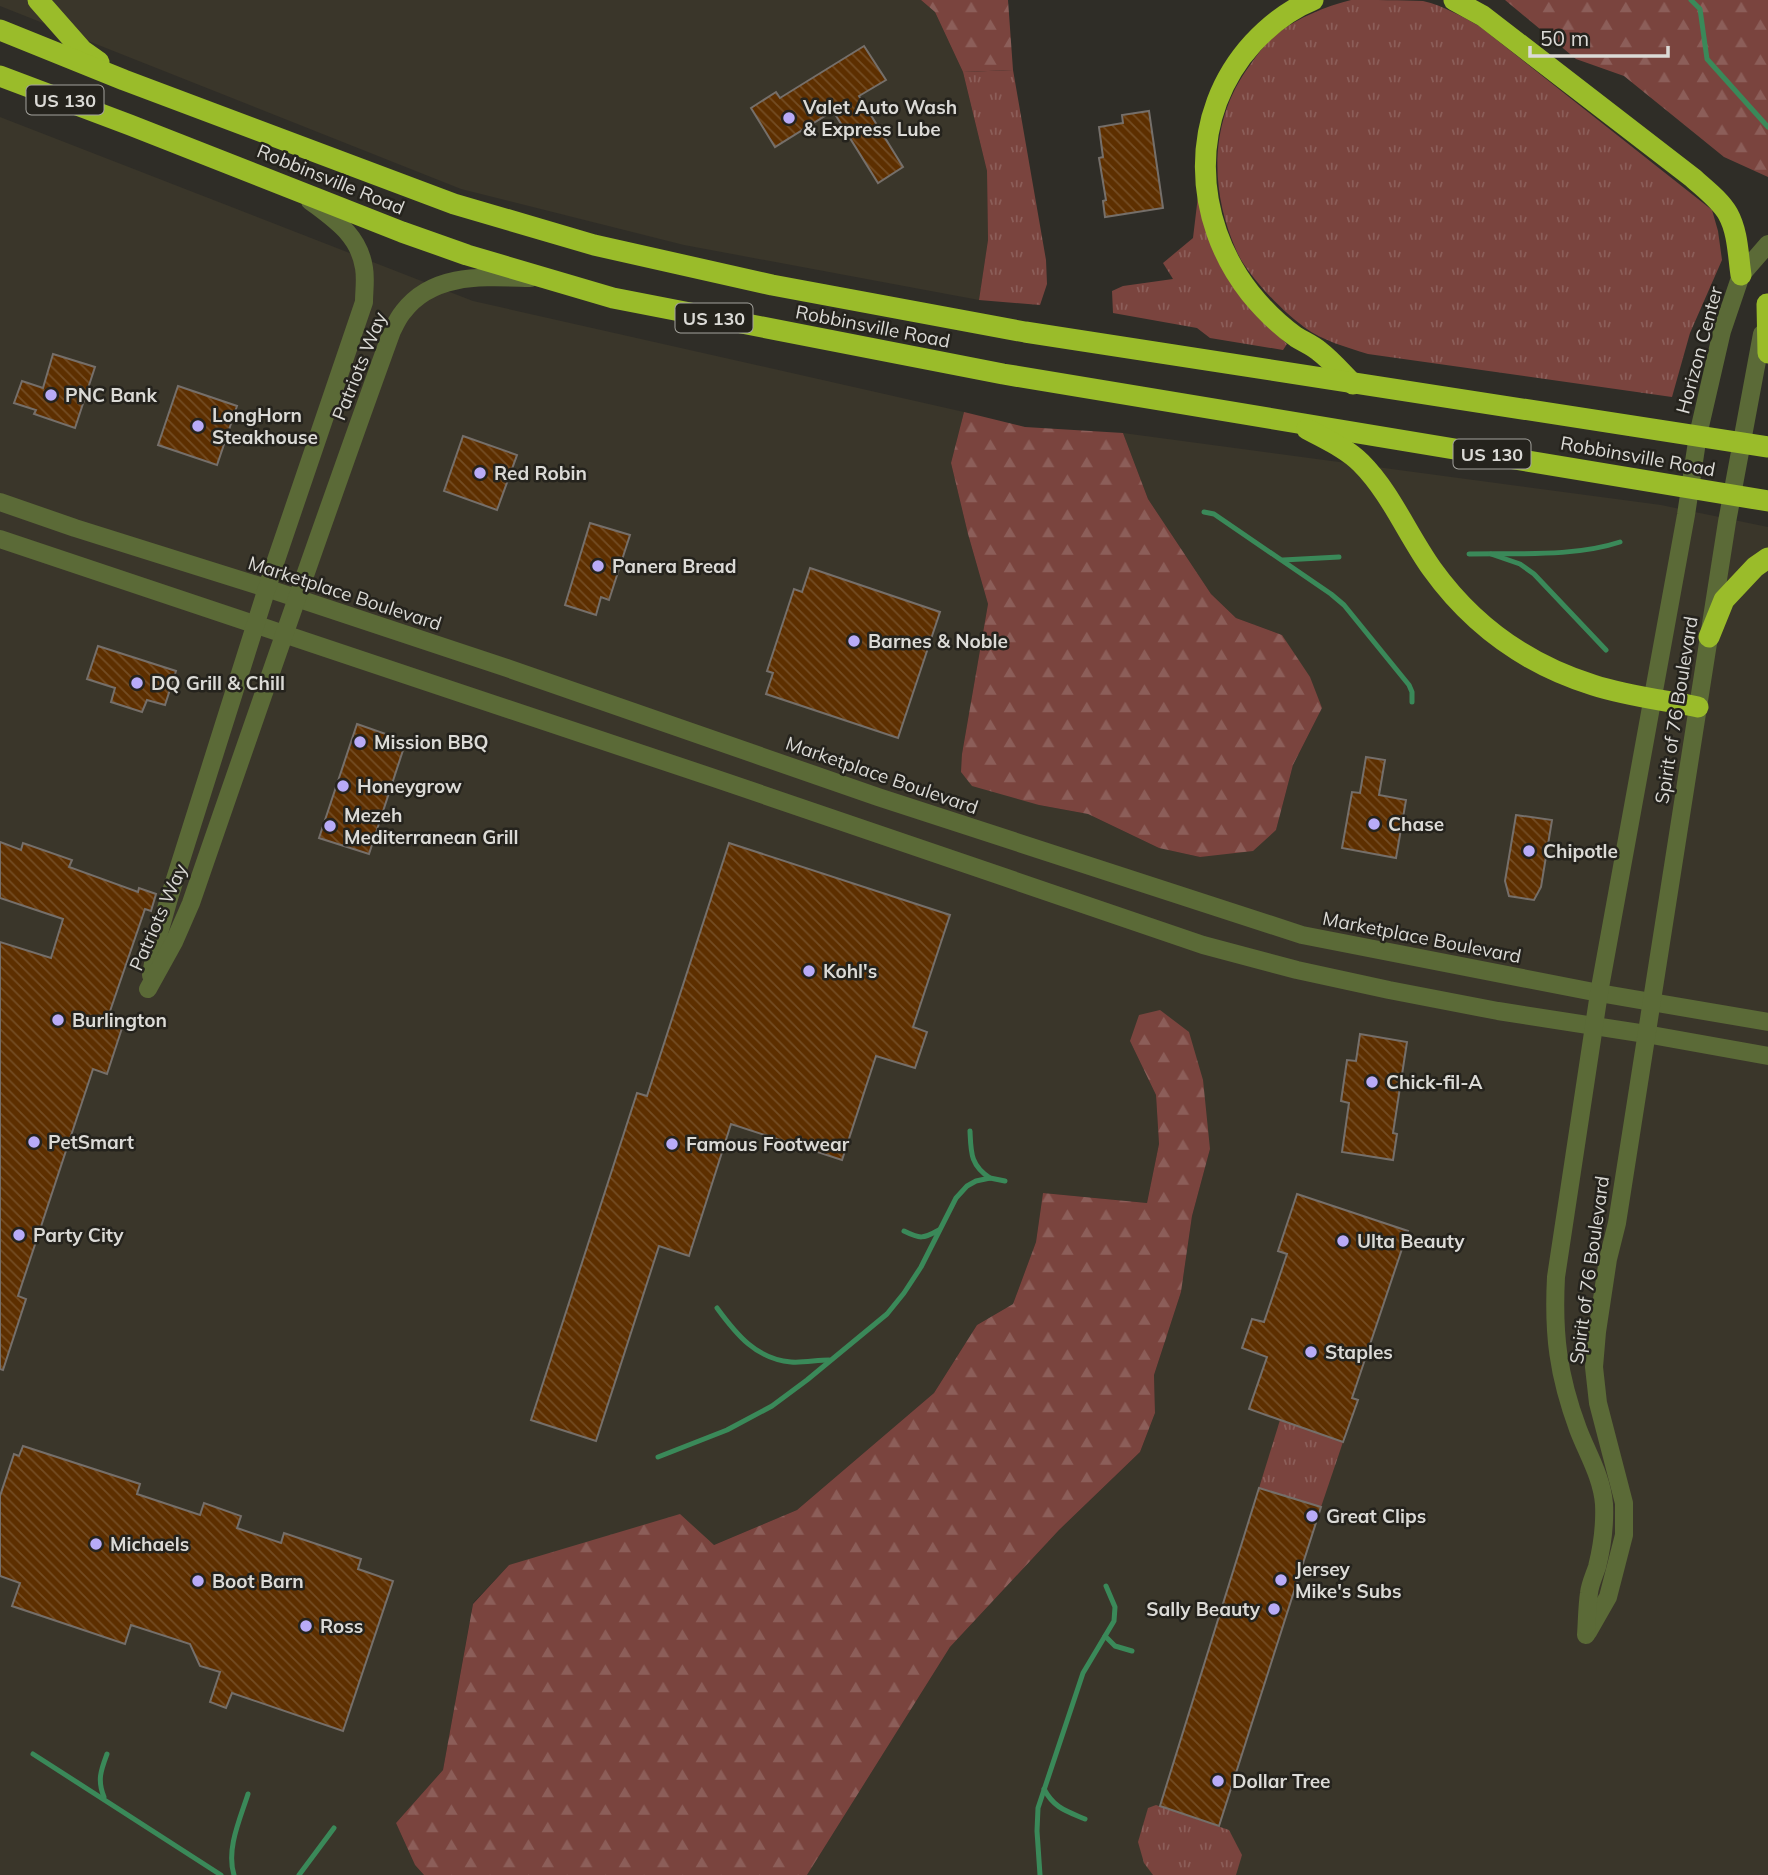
<svg xmlns="http://www.w3.org/2000/svg" width="1768" height="1875" font-family="Mulish,sans-serif">
<style>
.built{fill:#3a362a}
.grass{fill:url(#grass-tufts)}
.forest{fill:url(#forest-firs)}
.lines{fill:none;stroke-linecap:round;stroke-linejoin:round}
.stream{stroke:#3a8959;stroke-width:5}
.building{fill:url(#building-back-hatch);stroke:#756f6a;stroke-width:2}
.minor{stroke:#5b6a37;stroke-width:18}
.highway{stroke:#9abc2a;stroke-width:21}
.poi-dot{fill:#b8abf7;stroke:#25231d;stroke-width:2.5}
.labels{text-anchor:middle;dominant-baseline:central;stroke-width:5;stroke-linejoin:round;paint-order:stroke}
.shield{fill:#25231d;stroke:#a4a39e;stroke-width:2}
.shield-label{font-size:18px;font-weight:bold;fill:#dbdad6}
.poi-label{font-size:19px;font-weight:bold;fill:#dbdad6;stroke:#25231d;text-anchor:start}
.street-label{font-size:19px;fill:#dbdad6;stroke:#25231d}
</style>
<defs>
<pattern id="grass-tufts" width="24" height="20" patternUnits="userSpaceOnUse" patternTransform="scale(1.75)"><rect width="24" height="20" fill="#7a443e"/><path d="M3 7l-1-3M5 7V3M7 7l1-3M15 17l-1-3M17 17v-4M19 17l1-3" fill="none" stroke="#8c5e59"/></pattern>
<pattern id="forest-firs" width="22" height="20" patternUnits="userSpaceOnUse" patternTransform="scale(1.75)"><rect width="22" height="20" fill="#7a443e"/><path d="M5 1l3.5 6h-7zM16 11l3.5 6h-7z" fill="#8c5e59"/></pattern>
<pattern id="building-back-hatch" width="6" height="6" patternUnits="userSpaceOnUse" patternTransform="scale(1.75)"><rect width="6" height="6" fill="#5d2f00"/><path d="M-1 5l2 2M0 0l6 6M5-1l2 2" fill="none" stroke="#744d24"/></pattern>
</defs>
<rect width="100%" height="100%" fill="#2f2d27"/>
<g class="built">
<path d="M0,0H921L935,12L963,72L987,171L988,240L979,300L684,245L461,189L0,6Z"/>
<path d="M0,117L473,301L964,412L951,463L968,534L988,604L962,754L1039,805L1088,814L1159,848L1200,857L1276,830L1293,765L1322,708L1282,635L1236,618L1211,594L1148,499L1123,433L1661,505L1768,527V1875H807L950,1647L1059,1530L1140,1452L1155,1413L1154,1375L1181,1292L1192,1216L1210,1149L1130,1041L1156,1095L1159,1144L1147,1203L1043,1193L1036,1242L1013,1304L977,1325L934,1393L797,1510L714,1545L509,1565L473,1603L443,1770L396,1823L415,1865L424,1875H0Z"/>
</g>
<g class="grass">
<path d="M1351,0C1373,0 1402,0 1423,1C1444,6 1461,16 1479,26L1712,210L1718,231L1722,260L1690,333L1672,397L1368,354C1346,347 1323,341 1304,327C1283,312 1248,276 1237,252C1209,190 1209,120 1250,65C1258,54 1267,41 1278,33C1300,17 1324,7 1351,0Z"/>
<path d="M1013,70L1046,260L1047,284L1040,305L979,300L988,240L987,171L963,72Z"/>
<path d="M1198,196L1261,319L1287,344L1283,350L1210,338L1197,328L1113,313L1112,291L1123,286L1173,279L1163,263L1193,238Z"/>
<path d="M1280,1420L1343,1442L1321,1507L1259,1488Z"/>
<path d="M1156,1805L1229,1830L1242,1855L1236,1875H1153L1144,1863L1138,1842L1148,1808Z"/>
</g>
<g class="forest">
<path d="M921,0H1008L1013,70L963,72L935,12Z"/>
<path d="M1505,0H1768V177L1724,157L1624,76L1576,59Z"/>
<path d="M964,412L1025,427L1123,433L1148,499L1211,594L1236,618L1282,635L1310,677L1322,708L1293,765L1276,830L1253,851L1200,857L1159,848L1088,814L1039,805L972,786L961,772L962,754L988,604L968,534L951,463Z"/>
<path d="M1160,1010L1189,1032L1203,1080L1210,1149L1192,1216L1181,1292L1154,1375L1155,1413L1140,1452L1059,1530L950,1647L807,1875H424L415,1865L396,1823L443,1770L473,1604L509,1565L680,1514L714,1545L797,1510L934,1393L977,1325L1013,1304L1036,1242L1043,1193L1147,1203L1159,1144L1156,1095L1130,1041L1139,1015Z"/>
</g>
<g class="lines">
<g class="stream">
<path d="M1691,0L1700,9L1707,59L1768,127"/>
<path d="M1204,512L1214,514L1331,594L1344,605L1409,685L1412,692V702"/>
<path d="M1469,554C1518,553 1575,557 1620,542"/>
<path d="M1491,554L1520,564L1534,574L1606,650"/>
<path d="M1283,560L1339,557"/>
<path d="M970,1131C971,1152 970,1165 990,1178"/>
<path d="M904,1231C920,1239 923,1239 939,1230"/>
<path d="M717,1308C736,1334 756,1359 791,1362C803,1363 817,1360 829,1360"/>
<path d="M658,1457L727,1430L772,1406L807,1380L887,1314L904,1293L921,1267L956,1198L967,1186L976,1181L990,1178L1005,1181"/>
<path d="M1105,1636L1115,1646L1132,1651"/>
<path d="M33,1754L221,1875"/>
<path d="M1044,1789C1054,1808 1066,1811 1085,1819"/>
<path d="M104,1797C97,1780 101,1770 107,1754"/>
<path d="M234,1875C226,1849 240,1819 248,1794"/>
<path d="M299,1875L334,1828"/>
<path d="M1040,1875L1037,1831L1038,1808L1083,1673L1114,1621L1115,1607L1106,1586"/>
</g>
</g>
<g class="building">
<path d="M864,46L886,80L859,96L903,167L878,183L833,111L775,147L751,108L776,92L780,98Z"/>
<path d="M1149,111L1163,208L1105,217L1103,201L1106,200L1099,158L1103,157L1099,127L1123,123L1122,115Z"/>
<path d="M53,354L95,367L75,428L34,414L36,410L14,403L22,381L43,388Z"/>
<path d="M178,386L237,406L217,465L158,445Z"/>
<path d="M463,436L517,455L497,510L444,491Z"/>
<path d="M590,523L630,535L609,600L601,597L596,615L565,605Z"/>
<path d="M810,568L940,612L898,738L766,694L773,673L767,671L794,589L802,592Z"/>
<path d="M98,646L176,671L165,705L147,700L142,712L111,702L115,688L87,679Z"/>
<path d="M357,724L406,741L369,854L319,838Z"/>
<path d="M1366,757L1385,760L1379,795L1406,800L1396,858L1342,848L1352,792L1360,793Z"/>
<path d="M1516,815L1552,820L1541,887L1534,900L1509,896L1505,881Z"/>
<path d="M0,842L21,850L23,843L72,860L69,867L138,892L139,888L156,894L151,911L145,909L108,1017L124,1022L107,1074L93,1069L18,1296L26,1299L3,1370L0,1369V942L51,958L63,919L0,898Z"/>
<path d="M729,843L950,915L913,1027L927,1032L915,1068L876,1056L842,1160L731,1124L689,1256L659,1246L596,1441L531,1420L637,1093L647,1096Z"/>
<path d="M1360,1034L1407,1042L1393,1133L1397,1134L1393,1160L1342,1152L1349,1103L1341,1101L1347,1060L1356,1061Z"/>
<path d="M1297,1194L1408,1231L1352,1398L1358,1400L1343,1442L1249,1409L1267,1357L1242,1348L1252,1319L1264,1322L1287,1254L1278,1251Z"/>
<path d="M23,1446L140,1484L137,1494L200,1515L204,1503L241,1516L237,1528L281,1543L284,1533L361,1559L358,1569L393,1581L343,1731L232,1693L226,1708L210,1702L220,1672L200,1666L190,1644L131,1625L125,1644L12,1606L20,1583L0,1576V1496L14,1454L19,1456Z"/>
<path d="M1259,1488L1321,1507L1219,1826L1160,1806Z"/>
</g>
<g class="lines">
<g class="minor">
<path d="M0,502L75,528L266,588L507,668L878,797L1302,935L1599,993L1768,1022"/>
<path d="M0,539L711,777L1203,945L1297,970L1389,990L1498,1011L1646,1034L1768,1056"/>
<path d="M151,975L157,940L170,895L273,569L364,302C364,291 366,279 364,268C359,235 335,220 310,201"/>
<path d="M148,989L174,942L191,903C257,712 323,521 392,331C395,325 398,318 403,312C433,272 485,277 530,278"/>
<path d="M1588,1632L1608,1597L1624,1535V1503L1598,1403L1594,1367L1597,1332L1608,1259L1617,1223L1727,522L1762,334"/>
<path d="M1586,1635C1587,1621 1587,1607 1589,1593C1590,1584 1594,1576 1597,1567C1602,1547 1605,1525 1604,1504C1602,1477 1587,1453 1578,1429C1558,1375 1553,1334 1556,1277L1599,993L1686,515L1698,435L1722,331L1741,275L1768,244"/>
</g>
<g class="highway">
<path d="M38,0L82,50L99,62"/>
<path d="M1313,0C1290,9 1270,25 1253,43C1188,114 1192,219 1250,293C1263,309 1279,325 1296,337C1304,342 1312,345 1319,351C1331,360 1342,373 1353,384"/>
<path d="M1454,0L1483,16L1693,178C1705,189 1720,200 1728,214C1738,232 1738,255 1741,275"/>
<path d="M0,30L124,80L454,204L594,245L772,285L1025,332L1768,447"/>
<path d="M0,76L130,125L402,232L467,255L613,298L1003,374L1768,501"/>
<path d="M1767,304L1768,353"/>
<path d="M1307,429C1325,439 1346,448 1361,463C1391,493 1407,534 1432,569C1473,626 1526,664 1593,685C1627,696 1663,700 1698,707"/>
<path d="M1709,637L1724,600L1755,567L1768,558"/>
</g>
</g>
<g class="poi-dot">
<circle cx="789" cy="118" r="7"/>
<circle cx="51" cy="395" r="7"/>
<circle cx="198" cy="426" r="7"/>
<circle cx="480" cy="473" r="7"/>
<circle cx="598" cy="566" r="7"/>
<circle cx="854" cy="641" r="7"/>
<circle cx="137" cy="683" r="7"/>
<circle cx="360" cy="742" r="7"/>
<circle cx="343" cy="786" r="7"/>
<circle cx="1374" cy="824" r="7"/>
<circle cx="330" cy="826" r="7"/>
<circle cx="1529" cy="851" r="7"/>
<circle cx="809" cy="971" r="7"/>
<circle cx="58" cy="1020" r="7"/>
<circle cx="1372" cy="1082" r="7"/>
<circle cx="34" cy="1142" r="7"/>
<circle cx="672" cy="1144" r="7"/>
<circle cx="19" cy="1235" r="7"/>
<circle cx="1343" cy="1241" r="7"/>
<circle cx="1311" cy="1352" r="7"/>
<circle cx="1312" cy="1516" r="7"/>
<circle cx="96" cy="1544" r="7"/>
<circle cx="1281" cy="1580" r="7"/>
<circle cx="198" cy="1581" r="7"/>
<circle cx="1274" cy="1609" r="7"/>
<circle cx="306" cy="1626" r="7"/>
<circle cx="1218" cy="1781" r="7"/>
</g>
<g class="labels">
<g class="shield">
<rect x="26.5" y="85.5" width="77" height="29" rx="5"/>
<rect x="675.5" y="303.5" width="77" height="29" rx="5"/>
<rect x="1453.5" y="439.5" width="77" height="29" rx="5"/>
</g>
<g class="shield-label">
<text x="65" y="100">US 130</text>
<text x="714" y="318">US 130</text>
<text x="1492" y="454">US 130</text>
</g>
<g class="poi-label">
<text x="803" y="107">Valet Auto Wash<tspan x="803" dy="22">&amp; Express Lube</tspan></text>
<text x="65" y="395">PNC Bank</text>
<text x="212" y="415">LongHorn<tspan x="212" dy="22">Steakhouse</tspan></text>
<text x="494" y="473">Red Robin</text>
<text x="612" y="566">Panera Bread</text>
<text x="868" y="641">Barnes &amp; Noble</text>
<text x="151" y="683">DQ Grill &amp; Chill</text>
<text x="374" y="742">Mission BBQ</text>
<text x="357" y="786">Honeygrow</text>
<text x="344" y="815">Mezeh<tspan x="344" dy="22">Mediterranean Grill</tspan></text>
<text x="1388" y="824">Chase</text>
<text x="1543" y="851">Chipotle</text>
<text x="823" y="971">Kohl's</text>
<text x="72" y="1020">Burlington</text>
<text x="1386" y="1082">Chick-fil-A</text>
<text x="48" y="1142">PetSmart</text>
<text x="686" y="1144">Famous Footwear</text>
<text x="33" y="1235">Party City</text>
<text x="1357" y="1241">Ulta Beauty</text>
<text x="1325" y="1352">Staples</text>
<text x="1326" y="1516">Great Clips</text>
<text x="110" y="1544">Michaels</text>
<text x="1295" y="1569">Jersey<tspan x="1295" dy="22">Mike's Subs</tspan></text>
<text x="212" y="1581">Boot Barn</text>
<text x="1260" y="1609" text-anchor="end">Sally Beauty</text>
<text x="320" y="1626">Ross</text>
<text x="1232" y="1781">Dollar Tree</text>
</g>
<g class="street-label">
<text transform="translate(331 179) rotate(22)">Robbinsville Road</text>
<text transform="translate(873 326) rotate(11)">Robbinsville Road</text>
<text transform="translate(1699 350) rotate(-75)">Horizon Center</text>
<text transform="translate(359 366) rotate(-68)">Patriots Way</text>
<text transform="translate(1638 456) rotate(10)">Robbinsville Road</text>
<text transform="translate(345 593) rotate(18)">Marketplace Boulevard</text>
<text transform="translate(1676 710) rotate(-81)">Spirit of 76 Boulevard</text>
<text transform="translate(882 775) rotate(19)">Marketplace Boulevard</text>
<text transform="translate(158 917) rotate(-66)">Patriots Way</text>
<text transform="translate(1422 937) rotate(11)">Marketplace Boulevard</text>
<text transform="translate(1589 1270) rotate(-82)">Spirit of 76 Boulevard</text>
</g>
</g>
<path d="M1530 46v10h138v-10" fill="none" stroke="#dbdad6" stroke-width="3.5"/>
<text x="1540" y="46" font-size="21" fill="#dbdad6" stroke="#25231d" stroke-width="5" paint-order="stroke">50 m</text>
</svg>
